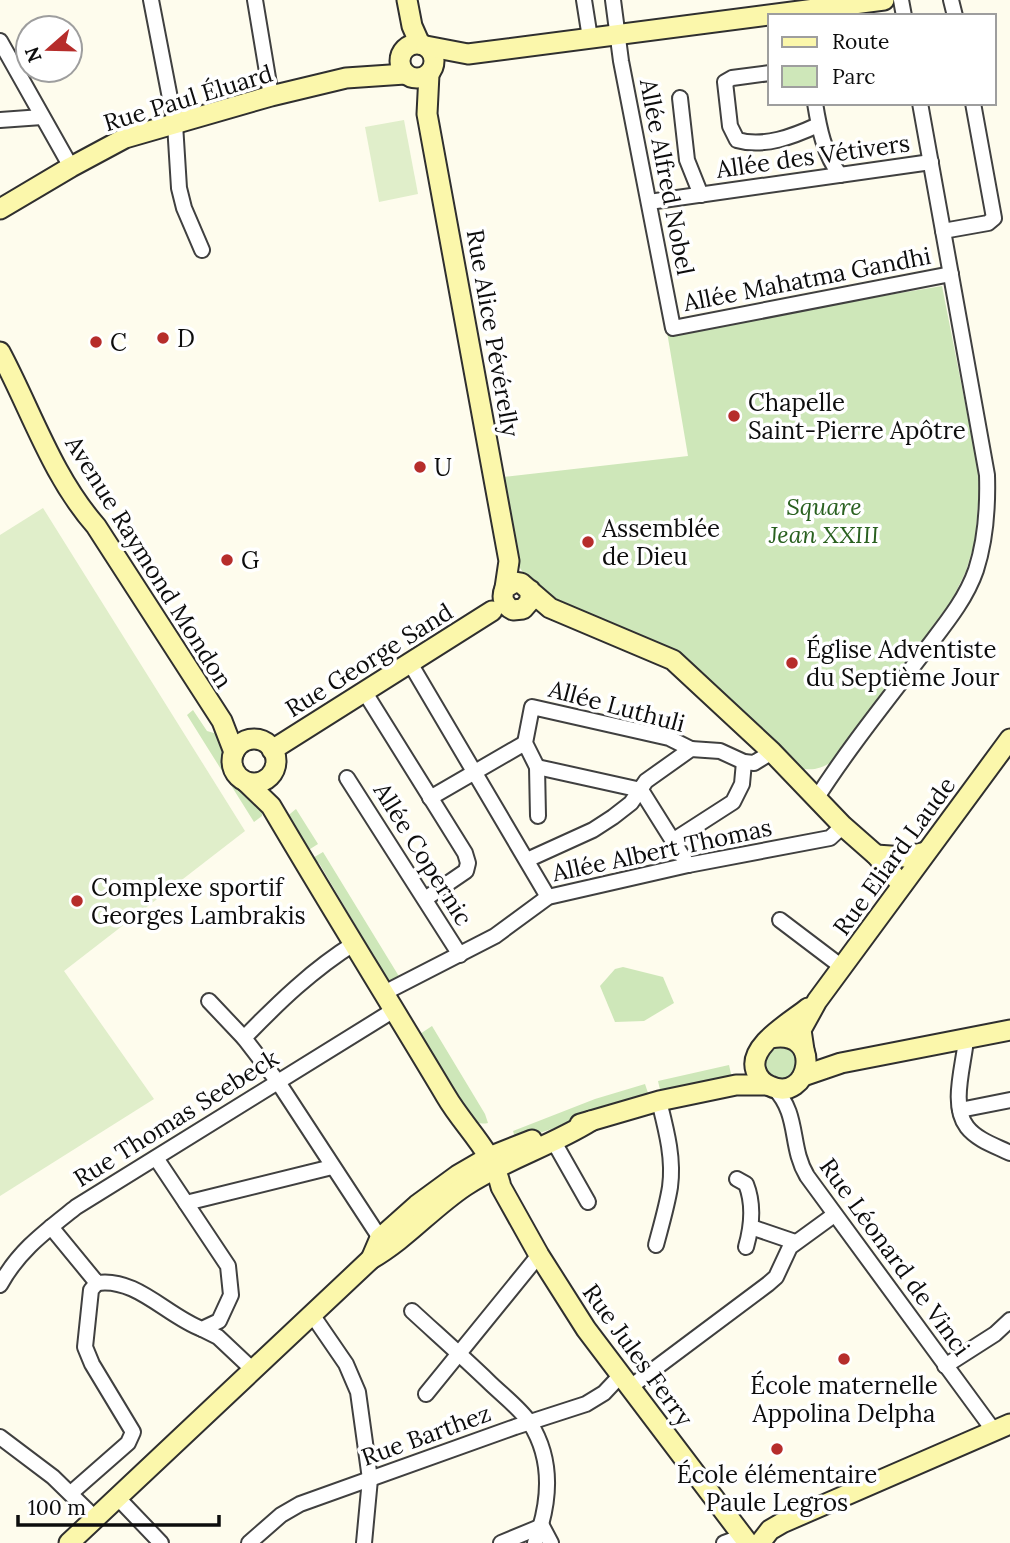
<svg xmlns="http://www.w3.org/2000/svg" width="1010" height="1543" font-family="Lora,serif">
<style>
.green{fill:#cee7b9}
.pitch{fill:#e0eeca}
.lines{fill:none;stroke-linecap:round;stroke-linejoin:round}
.street-casing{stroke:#404040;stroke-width:18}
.secondary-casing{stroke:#2f2f2f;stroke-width:23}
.street{stroke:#fff;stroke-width:14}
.secondary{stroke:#fbf7ab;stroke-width:19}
.poi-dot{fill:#b62d2b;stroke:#fff;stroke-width:2.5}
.labels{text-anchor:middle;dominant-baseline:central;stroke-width:7;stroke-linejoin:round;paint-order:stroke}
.street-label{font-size:24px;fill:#0d0d0d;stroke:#fff}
.poi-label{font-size:24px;fill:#0d0d0d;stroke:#fff;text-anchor:start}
.park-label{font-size:24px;font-style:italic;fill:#2a6120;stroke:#fff}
</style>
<rect width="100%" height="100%" fill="#fefced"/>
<g class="green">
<path d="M942,286L980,479L975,541L966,571L952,600L833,761C821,769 812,771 798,768L684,660L539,594L517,564L503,477L688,456L667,332Z"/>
<path d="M193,710L207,731L221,735L233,778L262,805V816L254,822L187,715Z"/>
<path d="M296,809L318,844L307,851L304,848L306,843L292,821L285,818Z"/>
<path d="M323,852L400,978L388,986L386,977L319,863L313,862L311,859Z"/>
<path d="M623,967L663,977L674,1003L644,1021L615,1022L600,986L615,969Z"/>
<path d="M432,1026L485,1114L488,1123C475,1126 468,1116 460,1107L463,1103L424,1040L419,1039L420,1034Z"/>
<path d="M778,1037L807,1065L774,1088L755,1056Z"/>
<path d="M729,1065L732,1078L661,1094L658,1081Z"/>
<path d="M645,1084L649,1096L516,1141L513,1131L595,1099Z"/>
</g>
<g class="pitch">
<path d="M404,120L418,194L379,202L365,127Z"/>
<path d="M43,508L245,831L64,971L154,1099L0,1196V535Z"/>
</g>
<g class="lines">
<defs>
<g id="street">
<path d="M151,0L175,124L179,188L184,208L202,250"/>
<path d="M255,0L271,96"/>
<path d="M584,0L590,38"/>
<path d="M613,0L621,61L673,328L951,274"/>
<path d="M901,0L904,16"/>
<path d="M951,0L955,16"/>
<path d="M0,41L71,167"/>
<path d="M770,73L732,78L725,82L730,126L737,140C764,148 794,136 818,125"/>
<path d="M680,98L687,160L701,195"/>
<path d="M815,103C819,128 824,154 840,175"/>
<path d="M0,120L42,117"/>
<path d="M649,202L931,162"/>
<path d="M943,231L988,223L994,218L973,103"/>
<path d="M410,663L548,897"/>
<path d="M364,691L465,853L468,863L466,871L425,899"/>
<path d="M537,767L641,790L688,865"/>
<path d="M347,778L460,955"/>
<path d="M430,798L525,743"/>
<path d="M816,799C848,749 885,703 921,656C941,629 965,602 976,570C986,539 988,508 987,475L920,103"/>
<path d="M538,816L537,767L525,743L532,707L669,738L691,749"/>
<path d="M674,840L733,802L742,784L744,762"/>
<path d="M527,860L593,830L613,817L631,803L646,781L691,749L720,751L744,762L754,763L772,752"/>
<path d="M780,920L842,967"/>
<path d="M384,993L495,936L548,897L688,865L830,838L843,826"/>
<path d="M209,1001L244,1038L278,1082L380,1238"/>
<path d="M244,1038C278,1003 313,969 355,943"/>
<path d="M966,1039C964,1065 950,1105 967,1127C977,1140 996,1146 1010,1153"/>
<path d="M774,1088C800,1115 789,1146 807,1176L994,1431"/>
<path d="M960,1110L1010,1100"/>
<path d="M554,1142L588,1202"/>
<path d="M737,1179L746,1184C754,1204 752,1226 746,1247"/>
<path d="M186,1203L332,1167"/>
<path d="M51,1227L97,1283C136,1277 167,1316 202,1329L219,1321L231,1295L228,1266L156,1158"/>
<path d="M751,1227L795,1242"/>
<path d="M656,1245C661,1226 667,1206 670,1187C674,1158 666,1129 659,1101"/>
<path d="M0,1285C19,1250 46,1231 76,1207L394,1010"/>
<path d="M412,1311C437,1334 463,1357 488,1381C501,1394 520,1408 530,1423C554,1461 550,1503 535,1543"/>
<path d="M311,1313L346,1364L358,1392L370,1479L364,1543"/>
<path d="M202,1329L218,1337L252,1369"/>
<path d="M945,1366L995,1334L1010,1320"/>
<path d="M629,1388L768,1284L776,1277L790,1247L834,1215"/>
<path d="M426,1394L539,1255"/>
<path d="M0,1437L53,1477L95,1518"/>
<path d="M71,1493L128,1443L133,1432L92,1364L85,1347L91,1290L97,1283"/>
<path d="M117,1497L161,1543"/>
<path d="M249,1543L281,1515L300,1504L515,1427L586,1404L604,1393L620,1376"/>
<path d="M501,1543L542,1526L551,1543"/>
<path d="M724,1543L743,1536"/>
</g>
<g id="secondary">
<path d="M407,0L412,26L420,44"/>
<circle cx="417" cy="61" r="17"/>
<path d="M426,46L468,54L884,0"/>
<path d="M429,74L427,114L509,561L505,588"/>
<path d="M0,209L71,167L125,138L271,96L346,78L405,74"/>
<path d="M0,352C31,410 52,476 96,526L222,721L234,752"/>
<path d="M530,590V601L523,609L513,610C503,605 501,597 505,588L515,582L521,583L550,608L673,660L772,752L843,826L876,855L902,885"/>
<circle cx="254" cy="761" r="22"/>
<path d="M272,750L492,611"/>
<path d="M246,782L271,806C328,903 388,999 446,1096C464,1127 493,1151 501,1187L539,1255L586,1329L748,1543"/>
<path d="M876,855L905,857L926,852"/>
<path d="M771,1038C825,1028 810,1105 770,1086C763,1083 758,1078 756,1071C747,1046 791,1022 808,1008"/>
<path d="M804,1050L801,1030L817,1001L1010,739"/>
<path d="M803,1076L841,1063L1010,1030"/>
<path d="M580,1124L659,1101L736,1085H767"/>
<path d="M371,1259L380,1238L417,1205L458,1175L489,1157L532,1140"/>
<path d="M69,1543L371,1259C406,1239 432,1208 465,1186C504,1160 551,1146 591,1121"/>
<path d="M760,1543L770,1530L782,1523L1010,1424"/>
</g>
</defs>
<use href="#street" class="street-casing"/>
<use href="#secondary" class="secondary-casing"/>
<use href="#street" class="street"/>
<use href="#secondary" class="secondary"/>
</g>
<g class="poi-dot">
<circle cx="163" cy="338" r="7"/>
<circle cx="96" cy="342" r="7"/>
<circle cx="734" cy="416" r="7"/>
<circle cx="420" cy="467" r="7"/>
<circle cx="588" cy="542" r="7"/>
<circle cx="227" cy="560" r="7"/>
<circle cx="792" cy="663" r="7"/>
<circle cx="77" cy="901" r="7"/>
<circle cx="844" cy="1359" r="7"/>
<circle cx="777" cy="1449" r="7"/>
</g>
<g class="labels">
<g class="street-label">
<text transform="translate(188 98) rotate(-17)">Rue Paul Éluard</text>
<text transform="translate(813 156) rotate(-8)">Allée des Vétivers</text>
<text transform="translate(667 177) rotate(79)">Allée Alfred Nobel</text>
<text transform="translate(807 279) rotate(-11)">Allée Mahatma Gandhi</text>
<text transform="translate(493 333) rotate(80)">Rue Alice Pévérelly</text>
<text transform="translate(149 562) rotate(58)">Avenue Raymond Mondon</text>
<text transform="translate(369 660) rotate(-32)">Rue George Sand</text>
<text transform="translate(617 706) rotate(15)">Allée Luthuli</text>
<text transform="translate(662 850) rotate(-12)">Allée Albert Thomas</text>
<text transform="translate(423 854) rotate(58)">Allée Copernic</text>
<text transform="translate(894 856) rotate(-54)">Rue Eliard Laude</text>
<text transform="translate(176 1118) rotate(-32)">Rue Thomas Seebeck</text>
<text transform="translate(895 1257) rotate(54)">Rue Léonard de Vinci</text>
<text transform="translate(638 1355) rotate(54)">Rue Jules Ferry</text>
<text transform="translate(426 1435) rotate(-20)">Rue Barthez</text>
</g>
<g class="poi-label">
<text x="177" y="338">D</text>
<text x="110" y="342">C</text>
<text x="748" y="402">Chapelle<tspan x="748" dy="28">Saint-Pierre Apôtre</tspan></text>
<text x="434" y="467">U</text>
<text x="602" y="528">Assemblée<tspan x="602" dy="28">de Dieu</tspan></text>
<text x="241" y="560">G</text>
<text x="806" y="649">Église Adventiste<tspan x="806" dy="28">du Septième Jour</tspan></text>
<text x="91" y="887">Complexe sportif<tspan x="91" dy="28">Georges Lambrakis</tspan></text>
<text x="844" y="1385" text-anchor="middle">École maternelle<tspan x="844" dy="28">Appolina Delpha</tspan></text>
<text x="777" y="1474" text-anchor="middle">École élémentaire<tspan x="777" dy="28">Paule Legros</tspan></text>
</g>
<g class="park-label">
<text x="824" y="506">Square<tspan x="824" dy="28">Jean XXIII</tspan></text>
</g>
</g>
<rect x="768" y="14" width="228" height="91" fill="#ffffff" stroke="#9e9e9e" stroke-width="2"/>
<rect x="782" y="37" width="35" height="10" fill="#fbf7ab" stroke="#9e9e9e" stroke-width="2"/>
<text x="832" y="49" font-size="21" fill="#0d0d0d">Route</text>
<rect x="782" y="66" width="35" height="21" fill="#cee7b9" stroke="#9e9e9e" stroke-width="2"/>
<text x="832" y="84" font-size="21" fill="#0d0d0d">Parc</text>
<g transform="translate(49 49) rotate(250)"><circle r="33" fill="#ffffff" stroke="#9e9e9e" stroke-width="2"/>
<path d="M0-5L12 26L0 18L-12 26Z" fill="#b62d2b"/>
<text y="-10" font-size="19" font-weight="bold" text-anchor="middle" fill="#0d0d0d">N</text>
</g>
<path d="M18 1515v10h201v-10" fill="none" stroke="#0d0d0d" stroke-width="3.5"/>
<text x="28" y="1515" font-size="21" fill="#0d0d0d" stroke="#ffffff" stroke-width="5" paint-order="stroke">100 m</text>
</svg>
